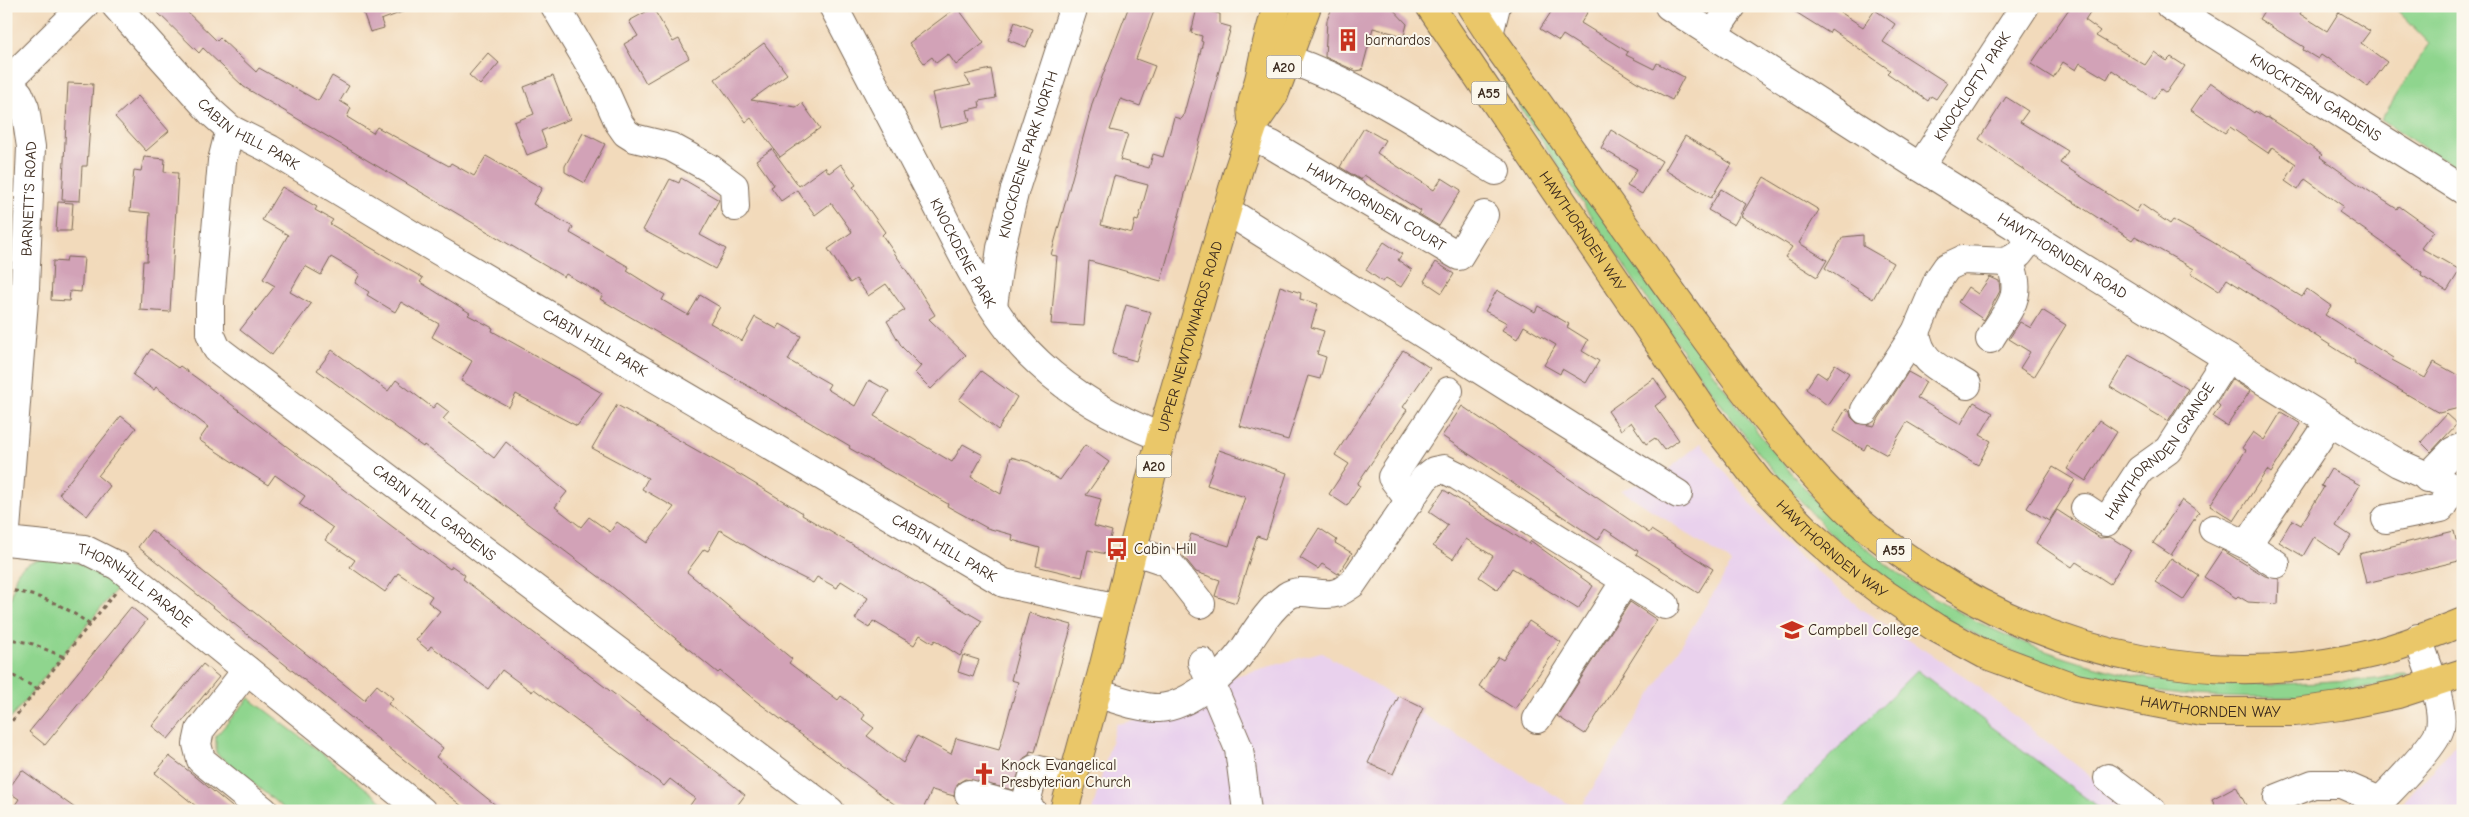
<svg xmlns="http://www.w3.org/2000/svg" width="2469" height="817" font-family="'Comic Neue',sans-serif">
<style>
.built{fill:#e9d1ed}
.green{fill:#8fd58e;stroke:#658056}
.building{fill:#d2a2b7;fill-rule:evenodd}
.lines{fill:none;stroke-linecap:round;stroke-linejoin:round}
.minor-casing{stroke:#7b6855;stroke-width:30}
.highway-casing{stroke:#7b6855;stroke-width:30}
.path{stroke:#7b6855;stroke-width:3;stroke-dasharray:4 4;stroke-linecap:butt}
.minor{stroke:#fff;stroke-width:28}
.highway{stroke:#eac769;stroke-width:28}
.labels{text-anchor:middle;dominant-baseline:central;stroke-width:4;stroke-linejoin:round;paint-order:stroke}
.shield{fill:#fbf7ec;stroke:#75685c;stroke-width:1}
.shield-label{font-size:14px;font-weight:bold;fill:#3b2a1e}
.poi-label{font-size:15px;fill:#3b2a1e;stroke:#fbf7ec;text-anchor:start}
.street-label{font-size:15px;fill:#3b2a1e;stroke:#fbf7ec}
</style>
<rect width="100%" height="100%" fill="#fbf7ec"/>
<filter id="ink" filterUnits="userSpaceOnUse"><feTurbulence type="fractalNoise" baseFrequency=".02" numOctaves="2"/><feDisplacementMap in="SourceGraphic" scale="10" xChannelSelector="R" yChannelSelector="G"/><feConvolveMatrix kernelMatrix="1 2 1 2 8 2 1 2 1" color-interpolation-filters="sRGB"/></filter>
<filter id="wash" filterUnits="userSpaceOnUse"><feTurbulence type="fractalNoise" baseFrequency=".0096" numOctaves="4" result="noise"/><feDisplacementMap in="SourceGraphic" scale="20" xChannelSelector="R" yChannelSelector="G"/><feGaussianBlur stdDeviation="1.12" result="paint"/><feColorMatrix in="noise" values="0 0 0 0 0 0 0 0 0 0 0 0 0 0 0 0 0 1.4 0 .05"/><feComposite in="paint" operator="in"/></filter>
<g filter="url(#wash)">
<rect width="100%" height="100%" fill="#f2dabb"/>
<g class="built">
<path d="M1701,443L1781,540L1861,609L1964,676L2134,811H1092L1116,724L1174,714L1225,679L1321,652L1579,810L1732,563L1621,490L1660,476Z"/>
<path d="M2463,736V811H2396Z"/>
</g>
<g class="green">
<path d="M2393,6H2463V173L2381,120L2429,43Z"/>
<path d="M1505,71C1558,154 1614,235 1672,315C1715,376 1758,437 1809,493C1897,590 2010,651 2139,677C2152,680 2166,680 2180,681C2231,686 2282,685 2333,681C2349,680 2365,681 2381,678C2390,677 2400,672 2410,675C2357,698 2272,699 2215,697C2169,696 2125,687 2080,674C1996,651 1922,611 1855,556C1835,539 1817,519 1800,500C1746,442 1700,377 1655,311C1602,233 1550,156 1501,76Z"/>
<path d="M46,558C73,560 91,566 115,578L118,587L11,718L6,715V621L16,575C22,563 34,561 46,558Z"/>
<path d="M1917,670L2103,811H1776Z"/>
<path d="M249,698L323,754L394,811H287L216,753V736Z"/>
</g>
<g id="blocks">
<g class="building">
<path d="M151,6H181L217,41L220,38L256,72L259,68L318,101L332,76L349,86L340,101L351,108L347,117L373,133L377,127L449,166L451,163L474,176L486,156L542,188L533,204L573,227L570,233L629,267L627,271L665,295L662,300L688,315L700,295L720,307L710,323L742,341L755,317L777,329L780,324L801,336L788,360L830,384L827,389L855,406L869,380L889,391L874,416L952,462L963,444L983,455L971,477L1001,494L1011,457L1029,462L1060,480L1085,445L1109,462L1086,495L1101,499L1094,526L1112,531L1106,554L1088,550L1082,577L1036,566L1040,548L1012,540L1013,535L987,528L947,506L948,504L849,448L850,446L600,299L603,295L566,274L564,277L244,87L203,48L199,53Z"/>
<path d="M361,6H413V8L381,20L384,28L370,32Z"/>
<path d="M1129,6H1156L1136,59L1155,66L1140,106L1121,99L1110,130L1128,134L1120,160L1149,168L1153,154L1163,157L1174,117L1181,119L1183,117L1203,42L1201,41L1202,36L1191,33L1197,8L1220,14V24L1231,27L1161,281L1089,261L1084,326L1051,324L1057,256L1051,255L1093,101ZM1114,176L1148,185L1138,221L1135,220L1132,233L1101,225Z"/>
<path d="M1333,6H1390L1407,24L1404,36L1373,28L1362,70L1356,71L1325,57L1327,20Z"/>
<path d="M1555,6H1591L1581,23L1628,52L1626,55L1654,69L1657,63L1684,77L1672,100L1637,82L1563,35L1559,41L1540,29Z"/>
<path d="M1786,6H1831L1863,27L1875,10L1895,24L1883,42L1947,83L1936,99L1931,96L1928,101L1887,73L1890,70L1831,29L1829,33Z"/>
<path d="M2071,6H2094L2085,20L2100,31L2096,36L2145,65L2154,52L2167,61L2171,57L2185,66L2166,93L2161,89L2154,99L2112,70L2107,79L2080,63L2076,70L2063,62L2053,78L2031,64Z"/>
<path d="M2267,6H2304L2300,14L2327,31L2339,12L2370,31L2361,43L2387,62L2368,87L2328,57L2327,59L2321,55L2318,59L2303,50L2304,47L2259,19Z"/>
<path d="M957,7L984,43L956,65L948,54L936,63L932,57L924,63L909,43Z"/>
<path d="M653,8L673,42L679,39L689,58L646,83L624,44L638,36L629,21Z"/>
<path d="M1015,22L1033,29L1026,47L1008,40Z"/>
<path d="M764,43L787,74L751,100L796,107L802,103L820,128L780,157L751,118L746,122L715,79Z"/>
<path d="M488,53L499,63L480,85L469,75Z"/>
<path d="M991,69L996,98L979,101L980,107L967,110L970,121L940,128L932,93L971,85L964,75Z"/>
<path d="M553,76L570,119L541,131L547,147L527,155L514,122L534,114L524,87Z"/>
<path d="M2210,82L2254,113L2255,111L2266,118L2267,117L2299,138L2322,155L2320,157L2358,184L2397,209L2399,206L2434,231L2421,248L2460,270L2447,291L2421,276L2422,273L2386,245L2339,212L2343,206L2305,179L2298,190L2285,181L2296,164L2272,147L2268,153L2230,127L2225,133L2191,110Z"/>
<path d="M68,83L93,84L87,166H82L80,201L62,200Z"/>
<path d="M138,96L169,131L146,151L115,117Z"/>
<path d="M2006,97L2028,111L2020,122L2068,151L2060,163L2136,212L2141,204L2170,224L2173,220L2211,241L2302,297L2307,289L2331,306L2325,315L2393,358L2392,360L2425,378L2434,362L2463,378V407L2439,413L2354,363L2355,361L2227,279L2219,291L2191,273L2194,269L2135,236L2132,240L2012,162L1979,139Z"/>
<path d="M1364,128L1385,140L1377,153L1434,190L1442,178L1461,190L1439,226L1419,214L1421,211L1364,175L1361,180L1340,167Z"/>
<path d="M1611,130L1662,161L1642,194L1627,186L1637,169L1601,148Z"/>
<path d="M583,133L605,144L585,183L565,172V166Z"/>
<path d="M1685,136L1732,164L1711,198L1665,170Z"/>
<path d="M772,149L799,186L825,167L829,173L841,164L856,185L853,187L885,232L882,235L913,280L935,315L929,319L966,355L931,389L915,373L921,366L902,347L887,321L905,310L886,284L868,296L856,279L850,283L828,249L852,232L831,203L815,215L797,190L781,201L771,187L774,185L756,160Z"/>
<path d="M144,157L165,159L164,172L178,173L170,312L140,310L143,261H147L150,213L130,211L134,170L141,171Z"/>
<path d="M1764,177L1819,210L1799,243L1827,260L1817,277L1785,257L1792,247L1741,216Z"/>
<path d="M681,178L719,200L700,235L726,249L715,269L643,230L670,179L679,183Z"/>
<path d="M282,187L317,207L315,210L333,220L330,224L423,278L420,282L470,313L468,315L493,328L492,331L602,393L577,426L516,394L509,407L461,381L472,361L432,337L439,324L401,302L395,312L367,295L369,292L355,283L360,274L331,257L321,275L305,266L290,292L311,304L272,355L240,330L275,286L263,279L288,235L262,220Z"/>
<path d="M1721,189L1746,204L1734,225L1708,210Z"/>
<path d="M58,202L73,203L71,231H56Z"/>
<path d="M1863,235V246L1893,263L1873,299L1825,268L1843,237Z"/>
<path d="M1384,242L1402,254L1398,260L1412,270L1401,287L1386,278L1383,282L1366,270Z"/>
<path d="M67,257L84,258L81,292L70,291L69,301L51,300L53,261L66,262Z"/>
<path d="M1436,262L1454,274L1442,293L1424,281Z"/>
<path d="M1990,277L1999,281L2000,291L1984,320L1958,302L1968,287L1978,294Z"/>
<path d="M1280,286L1301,293L1300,299L1318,304L1311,327L1324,331L1317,354L1326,357L1320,379L1308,376L1288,440L1240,426Z"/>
<path d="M1497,290L1535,312L1538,306L1569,324L1567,327L1588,340L1582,351L1599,361L1586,383L1562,369L1560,374L1544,365L1556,345L1524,326L1517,339L1502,330L1507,323L1485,311Z"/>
<path d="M1126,305L1151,312L1136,361L1112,354Z"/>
<path d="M2042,310L2066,325L2034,377L2020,368L2030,352L2009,339L2020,322L2031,328Z"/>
<path d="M151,349L178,368L180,366L202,382L414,543L450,569L452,566L465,575L463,579L718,773L745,795L733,811H686L695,798L670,779L664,786L534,689L532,692L502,670L488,689L431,646L428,650L416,640L440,611L428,602L432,596L398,573L385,592L350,567L355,560L325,540L333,528L299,504L305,496L275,475L268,485L199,440L208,427L156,387L154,390L133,375Z"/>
<path d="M332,350L388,391L396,380L433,408L437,403L449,412L443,419L494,458L506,442L567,492L555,507L581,527L589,517L610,532L617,522L647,543L674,507L642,489L648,478L592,448L617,405L742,476L803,513L802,515L982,621L960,656L935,640L933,643L920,635L914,645L873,621L869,628L855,619L868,598L841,581L837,588L817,577L813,583L781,567L720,530L708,551L704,549L687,572L792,659L789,663L838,700L841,696L865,715L862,719L874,728L867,736L903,763L917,736L951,754L956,738L999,750L1018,682L1011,680L1029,613L1072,625L1035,752L1030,751L1029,755L1024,758L1013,790L965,779L958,783L954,796L932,790L922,811H907L894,804L755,700L720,671L718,673L610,585L424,445L423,447L317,370Z"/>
<path d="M1403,350L1430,368L1403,407L1407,410L1357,484L1360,486L1347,506L1329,494L1349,464L1335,455Z"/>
<path d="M2129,355L2188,389L2168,421L2110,387Z"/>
<path d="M1835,364L1849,373L1827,405L1806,389L1817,372L1826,378Z"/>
<path d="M981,371L1017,397L998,430L959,400Z"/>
<path d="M1908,372L1926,382L1917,398L1961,424L1974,402L1993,413L1980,435L1991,441L1978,465L1907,422L1887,455L1867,444L1864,450L1833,431L1846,409L1850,412L1851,417L1857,423L1874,426Z"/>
<path d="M1654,378L1667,397L1655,406L1679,440L1664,450L1655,438L1646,444L1631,422L1621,430L1608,411Z"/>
<path d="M2232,379L2250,391L2227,426L2213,417L2220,406L2217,403Z"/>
<path d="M1462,406L1649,533L1651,530L1713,569L1698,593L1636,554L1638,551L1605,529L1598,540L1442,436Z"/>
<path d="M2281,412L2301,424L2271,473L2267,470L2234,521L2210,505L2246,450L2242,448L2253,432L2264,440Z"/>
<path d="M2446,414L2457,424L2431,452L2421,442Z"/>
<path d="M121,416L136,428L98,476L110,486L87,516L59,494Z"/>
<path d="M2099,420L2117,432L2086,481L2067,469Z"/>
<path d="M1219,450L1287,473L1266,539L1257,536L1236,603L1215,596L1220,580L1196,572L1184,557L1191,534L1229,546L1245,497L1207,485Z"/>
<path d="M2053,467L2075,480L2049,521L2027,508Z"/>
<path d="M2331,469L2360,485L2336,526L2351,536L2339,554L2314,537L2303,556L2279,542L2292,520L2301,525L2324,487L2321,486Z"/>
<path d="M1444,490L1529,544L1531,541L1593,586L1578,609L1512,568L1498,590L1479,577L1493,556L1466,539L1453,559L1433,546L1448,525L1429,512Z"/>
<path d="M2182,500L2199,512L2171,555L2153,543Z"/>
<path d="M2057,510L2100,538L2110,537L2131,550L2110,584L2076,562L2072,567L2036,543Z"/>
<path d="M1319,528L1337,540L1335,543L1352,553L1338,574L1322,564L1318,569L1300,558Z"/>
<path d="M151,530L364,700L377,685L393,698L388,704L443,748L436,757L503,811H468L138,547Z"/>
<path d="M2454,531L2456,540L2463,539V560L2366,583L2359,554Z"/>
<path d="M2222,550L2265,576L2279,579L2278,604L2248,602L2238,596L2236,598L2204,577Z"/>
<path d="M2171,558L2199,576L2183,600L2155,582Z"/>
<path d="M1630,602L1657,620L1585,734L1557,716Z"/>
<path d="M131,607L147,620L45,745L29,732Z"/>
<path d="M1529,621L1561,642L1515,709L1479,686L1498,657L1503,660Z"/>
<path d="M963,655L979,660L973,677L958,672Z"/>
<path d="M203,664L219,677L168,739L152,726Z"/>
<path d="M1399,696L1423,708L1393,774L1368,763Z"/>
<path d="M169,756L190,772L237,811H202L155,773Z"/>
<path d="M22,770L47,788L79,811H11L19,799L7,791Z"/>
<path d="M2236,786L2249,811H2218L2212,799Z"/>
</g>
</g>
</g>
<g filter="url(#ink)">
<use href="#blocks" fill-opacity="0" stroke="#7b6855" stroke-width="1"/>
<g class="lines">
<defs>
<g id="minor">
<path id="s1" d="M116,6L211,112L230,129L270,149L417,238L1004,583L1118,608"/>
<path d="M555,6L602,85L619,123L626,133L634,138L671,147L711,169L734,186L735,207"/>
<path id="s2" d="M833,6C867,71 901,136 935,201C964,257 992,320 1039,363C1075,397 1115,419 1161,437"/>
<path id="s3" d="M1669,6L1920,167L2330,422L2398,463L2463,492"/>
<path id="s4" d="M2170,6L2463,190"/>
<path d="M1489,34L1496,6"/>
<path d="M1713,34L1732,6"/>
<path d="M1287,59C1363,85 1428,130 1496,171"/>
<path d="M6,83L84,6"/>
<path id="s5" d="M230,129L222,161L210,301V333L217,349L830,811"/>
<path id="s6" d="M1250,136L1272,145L1459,256L1484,215"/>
<path id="s7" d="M1920,167L2025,6"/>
<path d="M1226,210L1678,494"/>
<path id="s8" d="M993,306L1001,248L1015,189L1074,6"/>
<path d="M1916,332C1920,364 1942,369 1967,385"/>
<path d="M1990,339C2009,307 2025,298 2009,260"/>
<path d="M1865,410L1916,332L1938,280L1947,267L1962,260L2008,262L2019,254L2032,237"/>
<path d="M2427,478L2453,451L2463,447"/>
<path d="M1410,501L1392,477L1449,391"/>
<path id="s9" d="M2085,508L2106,522L2140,470L2168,450L2227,358"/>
<path d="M2386,519L2441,508L2453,488"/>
<path d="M2213,529L2247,545L2276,564"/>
<path id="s10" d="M6,530L25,288L31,147L25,108L19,94L8,81"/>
<path id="s11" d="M6,541L84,549L118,566L422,811"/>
<path d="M2247,545L2330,422"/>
<path d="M1132,550L1168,562L1201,604"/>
<path d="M1202,662L1239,749L1247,811"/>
<path d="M247,670L200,730L197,744L201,760L264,811"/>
<path d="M1096,693C1114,698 1142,709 1159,708C1190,706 1227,673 1244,649C1256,631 1269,609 1287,596C1301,586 1320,598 1336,593C1341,592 1347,587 1352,584L1425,478L1434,471L1444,469L1458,476L1665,605"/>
<path d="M1537,719L1625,581"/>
<path d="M2108,778L2152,811"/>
<path d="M969,794L1032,811"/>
<path d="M2278,798L2313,784H2341L2380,801"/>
<path d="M1024,809L1035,769L1073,779"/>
<path d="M2371,811C2386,794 2436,747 2440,728C2445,703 2425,662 2418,638"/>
</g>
<g id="highway">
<path id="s12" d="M1430,6L1707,415L1760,483L1808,532L1846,565L1879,590L1936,628L1984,654L2076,688L2202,712H2295L2340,706L2398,694L2463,673"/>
<path d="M1471,6L1496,44C1553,124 1610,204 1666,284C1726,367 1785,452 1860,522C1880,540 1903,555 1925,570C2057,658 2219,692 2374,653C2404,646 2434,633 2463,622"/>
<path d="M1253,122C1247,105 1259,88 1261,70C1265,48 1271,28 1277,6"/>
<path id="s13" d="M1064,811L1103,669L1161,437L1239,168L1254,124L1274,95L1307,6"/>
</g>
</defs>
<use href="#minor" class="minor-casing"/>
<use href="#highway" class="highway-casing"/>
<g class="path">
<path d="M6,14L12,6"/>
<path d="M6,589C40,596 62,603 90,625"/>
<path d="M6,638L33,644L64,657"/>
<path d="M6,672L38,689"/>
<path d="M6,718L11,722L115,593"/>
</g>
<use href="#minor" class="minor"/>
<use href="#highway" class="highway"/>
</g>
</g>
<defs>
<symbol id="building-bare" viewBox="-9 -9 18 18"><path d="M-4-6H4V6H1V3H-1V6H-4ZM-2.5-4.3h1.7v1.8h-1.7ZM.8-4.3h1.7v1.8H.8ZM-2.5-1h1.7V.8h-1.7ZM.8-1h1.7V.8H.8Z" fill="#c8321e" stroke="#fbf7ec" stroke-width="2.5" paint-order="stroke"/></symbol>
<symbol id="bus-bare" viewBox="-9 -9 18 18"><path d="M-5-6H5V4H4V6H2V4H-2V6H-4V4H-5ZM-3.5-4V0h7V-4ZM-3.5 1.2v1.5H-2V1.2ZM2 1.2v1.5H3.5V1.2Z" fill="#c8321e" stroke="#fbf7ec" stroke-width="2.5" paint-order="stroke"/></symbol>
<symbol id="school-bare" viewBox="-9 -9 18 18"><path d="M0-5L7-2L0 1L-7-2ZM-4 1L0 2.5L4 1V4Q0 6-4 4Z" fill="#c8321e" stroke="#fbf7ec" stroke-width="2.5" paint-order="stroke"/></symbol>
<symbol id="church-bare" viewBox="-9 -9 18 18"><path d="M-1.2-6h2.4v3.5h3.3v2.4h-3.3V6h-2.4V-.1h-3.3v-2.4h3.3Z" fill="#c8321e" stroke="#fbf7ec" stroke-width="2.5" paint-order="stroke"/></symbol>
</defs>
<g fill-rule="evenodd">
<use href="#building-bare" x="1332" y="24" width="32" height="32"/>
<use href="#bus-bare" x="1101" y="533" width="32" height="32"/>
<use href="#school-bare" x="1776" y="614" width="32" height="32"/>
<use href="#church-bare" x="968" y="758" width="32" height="32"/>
</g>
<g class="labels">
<g class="shield">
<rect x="1266.5" y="55.5" width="35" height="23" rx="4"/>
<rect x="1471.5" y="81.5" width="35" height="23" rx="4"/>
<rect x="1136.5" y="454.5" width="35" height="23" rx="4"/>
<rect x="1876.5" y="538.5" width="35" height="23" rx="4"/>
</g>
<g class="shield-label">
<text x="1284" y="67">A20</text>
<text x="1489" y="93">A55</text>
<text x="1154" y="466">A20</text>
<text x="1894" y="550">A55</text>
</g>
<g class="poi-label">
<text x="1365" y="40">barnardos</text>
<text x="1134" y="549">Cabin Hill</text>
<text x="1808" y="630">Campbell College</text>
<text x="1001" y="765">Knock Evangelical<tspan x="1001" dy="17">Presbyterian Church</tspan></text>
</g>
<g class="street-label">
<text stroke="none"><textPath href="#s7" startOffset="96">KNOCKLOFTY PARK</textPath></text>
<text stroke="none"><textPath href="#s4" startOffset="172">KNOCKTERN GARDENS</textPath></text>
<text stroke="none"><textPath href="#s1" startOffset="186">CABIN HILL PARK</textPath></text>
<text stroke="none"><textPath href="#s8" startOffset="156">KNOCKDENE PARK NORTH</textPath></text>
<text stroke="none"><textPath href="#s10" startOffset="332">BARNETT'S ROAD</textPath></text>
<text stroke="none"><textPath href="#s6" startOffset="145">HAWTHORNDEN COURT</textPath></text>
<text stroke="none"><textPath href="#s12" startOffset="272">HAWTHORNDEN WAY</textPath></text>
<text stroke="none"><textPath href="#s2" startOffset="279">KNOCKDENE PARK</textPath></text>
<text stroke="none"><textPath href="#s3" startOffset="466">HAWTHORNDEN ROAD</textPath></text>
<text stroke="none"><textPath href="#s13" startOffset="491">UPPER NEWTOWNARDS ROAD</textPath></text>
<text stroke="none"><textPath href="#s1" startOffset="591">CABIN HILL PARK</textPath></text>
<text stroke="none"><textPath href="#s9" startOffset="115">HAWTHORNDEN GRANGE</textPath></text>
<text stroke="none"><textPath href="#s5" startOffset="495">CABIN HILL GARDENS</textPath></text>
<text stroke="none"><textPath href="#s12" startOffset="678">HAWTHORNDEN WAY</textPath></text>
<text stroke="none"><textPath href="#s1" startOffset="996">CABIN HILL PARK</textPath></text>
<text stroke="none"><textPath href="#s11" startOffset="141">THORNHILL PARADE</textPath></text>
<text stroke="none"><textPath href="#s12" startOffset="1098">HAWTHORNDEN WAY</textPath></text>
</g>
</g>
<rect width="2469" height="817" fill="none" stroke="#fbf7ec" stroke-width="25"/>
</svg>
